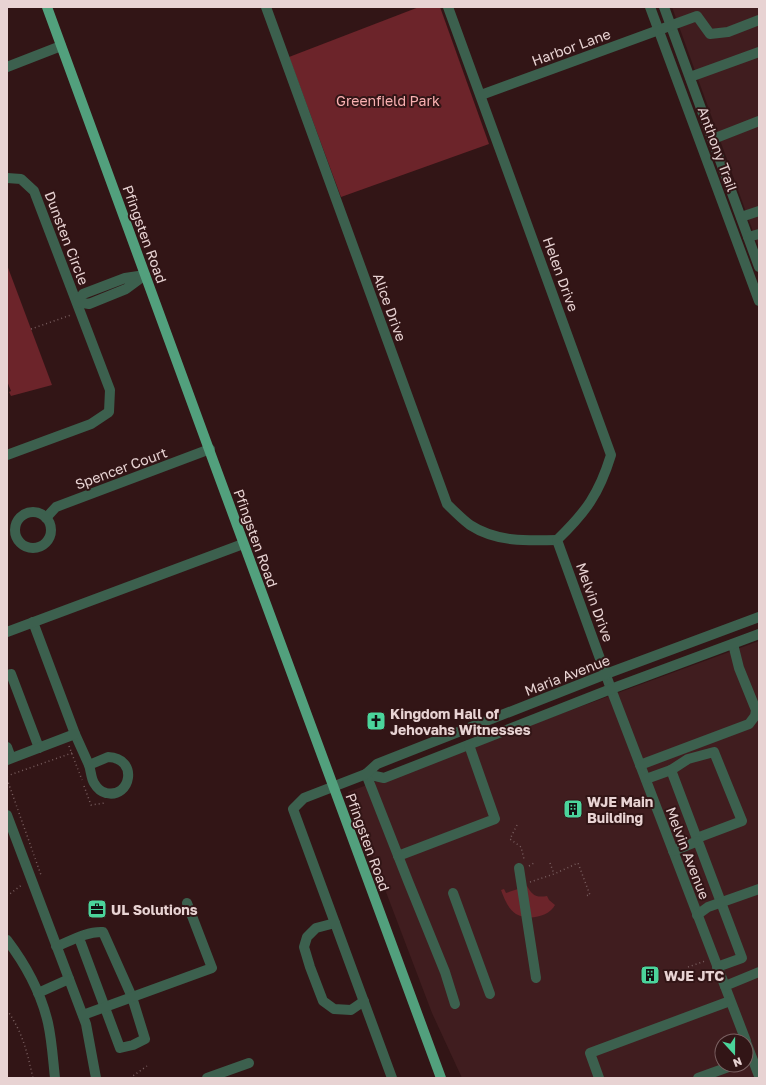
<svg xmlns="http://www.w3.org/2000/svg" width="766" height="1085" font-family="'Golos Text',sans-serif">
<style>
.built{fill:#401d1f;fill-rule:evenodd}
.green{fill:#6c242a}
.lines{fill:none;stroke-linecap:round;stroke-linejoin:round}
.path{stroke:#775d5e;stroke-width:1.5;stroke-dasharray:1 3;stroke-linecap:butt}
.minor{stroke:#3c604e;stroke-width:10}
.major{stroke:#52a07d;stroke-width:10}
.labels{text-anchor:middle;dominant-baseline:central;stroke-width:4;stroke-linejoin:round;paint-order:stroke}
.street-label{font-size:14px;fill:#e8d3d3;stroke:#321516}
.park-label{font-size:14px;fill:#fab1b2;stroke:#321516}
.poi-label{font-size:14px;font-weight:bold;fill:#e8d3d3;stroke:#321516;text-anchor:start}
</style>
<rect width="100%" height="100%" fill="#321516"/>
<g class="built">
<path d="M672,7H759V248Z"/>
<path d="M759,641V1078H462L432,1013L348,792ZM722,1041H746V1065H722Z"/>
</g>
<g class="green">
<path d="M419,7H440L489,144L341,197L289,57Z"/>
<path d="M7,265L52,385L11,396L9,392L11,391L7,381Z"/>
<path d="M527,886C532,895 536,898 547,896L549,900L555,905C549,917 528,921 516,914C508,909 504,898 501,890L504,889L506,893Z"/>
</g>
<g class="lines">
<g class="path">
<path d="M31,329L71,315"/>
<path d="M69,746L82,780"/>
<path d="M7,776L72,753"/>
<path d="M7,779L41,875"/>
<path d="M84,786L91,805L105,803"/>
<path d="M517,825L510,839L521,847L524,859"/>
<path d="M550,863L554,874"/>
<path d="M529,866L534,863"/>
<path d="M530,882L554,874L578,863L590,895L584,896"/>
<path d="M7,896L23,884"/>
<path d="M688,967L705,961"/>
<path d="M7,1010C23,1033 27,1052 33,1078"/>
<path d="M130,1078L147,1066"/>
</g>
<g class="minor">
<path d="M266,7L447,504C454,511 462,519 470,525C496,542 527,541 557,540"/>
<path d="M448,7L611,455C599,494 586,512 557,540"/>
<path d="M650,7L759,301"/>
<path d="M664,7L759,267"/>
<path d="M7,67L61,46"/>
<path d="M690,77L759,52"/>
<path d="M481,95L697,16L710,34L728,32L759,20"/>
<path d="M713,139L759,121"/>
<path d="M7,178L21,179L34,191L110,390L109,412L91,424L7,455"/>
<path d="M741,217L759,211"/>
<path d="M748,237L759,234"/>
<path d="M145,275L126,289L89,304L77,302L83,294L125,278Z"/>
<circle cx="33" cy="530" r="18"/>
<path d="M46,518L56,507L210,449"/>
<path d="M557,540L611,689L746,1041"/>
<path d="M33,622L75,734L89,765"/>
<path d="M7,632L243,544"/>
<path d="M7,675L11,674L39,748"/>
<path d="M7,747L11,758"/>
<path d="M108,757C139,758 131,799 106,793C101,792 97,788 94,783C91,778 91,771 89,765Z"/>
<path d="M7,760L75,734"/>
<path d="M640,765L749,724L755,716L756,710L739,668L733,644"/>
<path d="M671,770L688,759L714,752L742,821L697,838"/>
<path d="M366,774L384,778L611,689L759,634"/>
<path d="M366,774L408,881L445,972L455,1004"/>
<path d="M646,779L671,770L742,958L717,967"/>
<path d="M7,815L86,1024L96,1078"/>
<path d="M673,851L698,841"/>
<path d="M398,856L495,819L469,745"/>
<path d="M519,868L536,978"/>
<path d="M453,893L490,994"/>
<path d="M697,915L708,907L759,889"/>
<path d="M335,923L316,928L307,937L304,947L310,967L323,1001L334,1009L351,1010L364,1001"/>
<path d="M7,940C26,965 41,993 48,1023C52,1041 53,1060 55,1078"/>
<path d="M56,946H58C72,940 88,931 103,932L132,997L145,1039L133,1045L120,1048L79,938"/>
<path d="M725,986L759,972"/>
<path d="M38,993L69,979"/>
<path d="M83,1015L212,968L187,903"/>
<path d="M746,1042L759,1076"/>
<path d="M207,1078L249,1063"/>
<path d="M392,1078L293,809L304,798L366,774L377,764L606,674L759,617"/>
<path d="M599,1078L590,1053L730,1001"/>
<path d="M698,1078L734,1065"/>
</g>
<path class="major" d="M47,7C178,364 308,722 441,1078"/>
</g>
<defs>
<symbol id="church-square" viewBox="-11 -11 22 22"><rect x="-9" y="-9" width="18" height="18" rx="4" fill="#4bd49b" stroke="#321516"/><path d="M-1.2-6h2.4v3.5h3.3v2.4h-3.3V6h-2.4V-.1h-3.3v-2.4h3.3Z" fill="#111"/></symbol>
<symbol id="building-square" viewBox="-11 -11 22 22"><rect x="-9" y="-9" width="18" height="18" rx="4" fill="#4bd49b" stroke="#321516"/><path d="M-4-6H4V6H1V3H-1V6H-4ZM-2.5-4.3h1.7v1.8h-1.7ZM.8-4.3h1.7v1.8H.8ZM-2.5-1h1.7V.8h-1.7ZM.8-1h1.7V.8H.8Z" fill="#111"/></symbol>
<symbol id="office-square" viewBox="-11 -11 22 22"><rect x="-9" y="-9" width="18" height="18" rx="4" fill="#4bd49b" stroke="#321516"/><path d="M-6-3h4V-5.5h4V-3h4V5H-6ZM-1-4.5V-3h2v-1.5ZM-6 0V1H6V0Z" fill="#111"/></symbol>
</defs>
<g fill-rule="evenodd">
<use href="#church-square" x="365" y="710" width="22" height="22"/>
<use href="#building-square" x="562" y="798" width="22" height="22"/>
<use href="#office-square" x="86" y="898" width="22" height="22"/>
<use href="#building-square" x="639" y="964" width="22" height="22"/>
</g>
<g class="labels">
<g class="street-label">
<text transform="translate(571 47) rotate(-20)">Harbor Lane</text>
<text transform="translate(718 149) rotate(70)">Anthony Trail</text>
<text transform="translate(145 234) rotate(70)">Pfingsten Road</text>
<text transform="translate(67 238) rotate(69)">Dunsten Circle</text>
<text transform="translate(561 274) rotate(70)">Helen Drive</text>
<text transform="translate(390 307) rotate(70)">Alice Drive</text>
<text transform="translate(121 468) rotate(-20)">Spencer Court</text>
<text transform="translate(256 538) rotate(70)">Pfingsten Road</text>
<text transform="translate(595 602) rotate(70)">Melvin Drive</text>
<text transform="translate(567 675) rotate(-21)">Maria Avenue</text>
<text transform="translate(368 842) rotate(70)">Pfingsten Road</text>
<text transform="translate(688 853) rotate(69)">Melvin Avenue</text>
</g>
<g class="park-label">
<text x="388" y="100">Greenfield Park</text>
</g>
<g class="poi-label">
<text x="390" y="713">Kingdom Hall of<tspan x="390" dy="16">Jehovahs Witnesses</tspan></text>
<text x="587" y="801">WJE Main<tspan x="587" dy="16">Building</tspan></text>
<text x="111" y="909">UL Solutions</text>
<text x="664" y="975">WJE JTC</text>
</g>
</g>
<rect width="766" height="1085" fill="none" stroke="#e8d3d3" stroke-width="16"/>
<g transform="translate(734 1053) rotate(159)"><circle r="19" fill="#321516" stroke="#7b6162"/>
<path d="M0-3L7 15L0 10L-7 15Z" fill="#4bd49b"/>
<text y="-6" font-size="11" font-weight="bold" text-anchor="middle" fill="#e8d3d3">N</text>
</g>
</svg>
